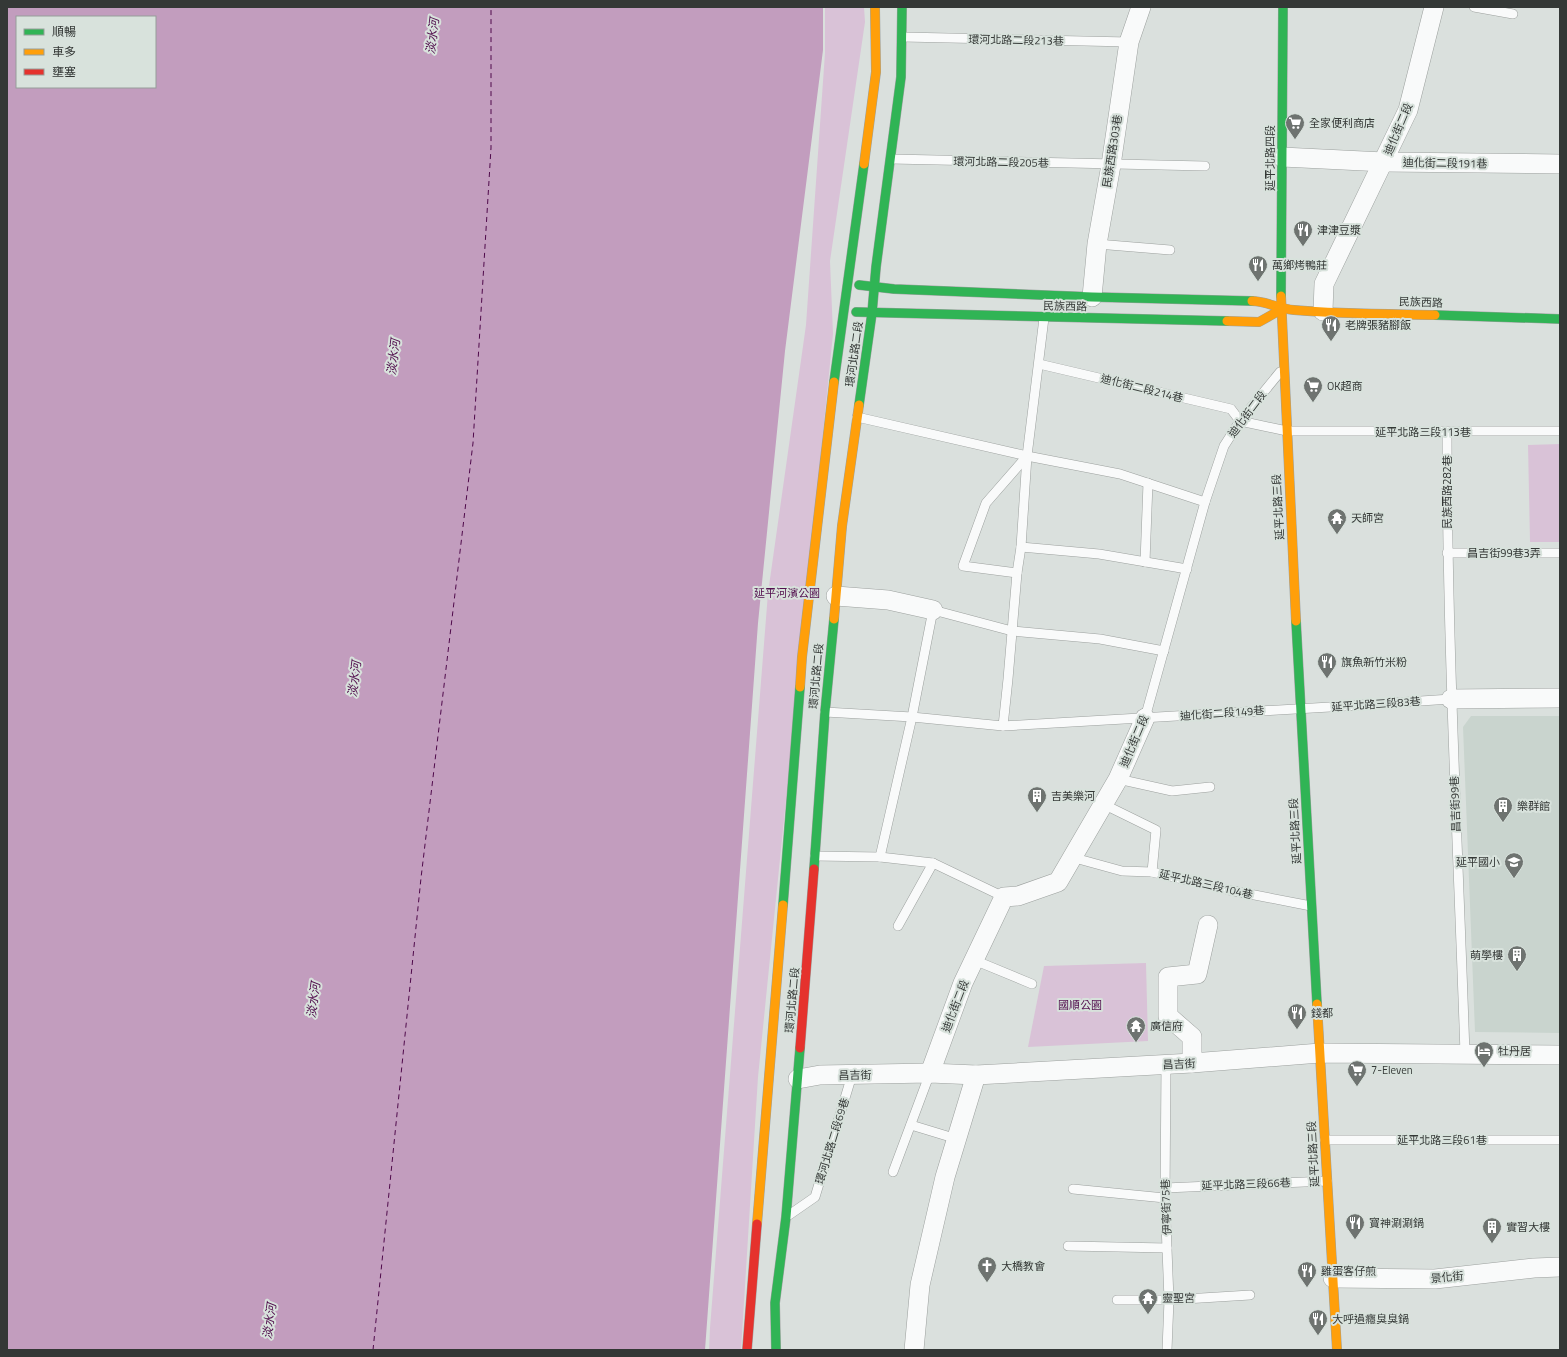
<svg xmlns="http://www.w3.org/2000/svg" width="1567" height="1357" font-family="'Titillium Web','Noto Sans TC',sans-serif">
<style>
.built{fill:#c9d4ce}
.green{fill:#d9c2d7}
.water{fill:#c29dbe;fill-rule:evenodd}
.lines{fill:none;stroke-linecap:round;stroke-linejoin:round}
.ferry{stroke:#4e094a;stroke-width:1;stroke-dasharray:5 4;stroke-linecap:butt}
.lane-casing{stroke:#9ca09e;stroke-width:10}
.street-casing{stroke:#9ca09e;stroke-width:20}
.fast-casing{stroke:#9ca09e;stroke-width:10}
.slow-casing{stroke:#9ca09e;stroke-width:10}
.jam-casing{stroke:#9ca09e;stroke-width:10}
.lane{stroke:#f9fafa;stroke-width:9}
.street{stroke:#f9fafa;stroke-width:19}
.fast{stroke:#30b455;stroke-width:9}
.slow{stroke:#ff9f0a;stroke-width:9}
.jam{stroke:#e5322d;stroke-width:9}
.labels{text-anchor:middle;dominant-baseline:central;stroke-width:4;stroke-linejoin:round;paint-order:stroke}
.street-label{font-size:11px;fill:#343836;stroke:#d8e2dc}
.poi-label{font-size:11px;fill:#343836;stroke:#d8e2dc;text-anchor:start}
.park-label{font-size:11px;fill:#530f4e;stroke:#d8e2dc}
.water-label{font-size:12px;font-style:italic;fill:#4e094a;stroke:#d8e2dc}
</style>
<rect width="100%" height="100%" fill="#dae0dd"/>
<path class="built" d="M1471,716H1560V1033L1475,1032L1463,727Z"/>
<g class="green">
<path d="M825,7H864L865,22L830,261L833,334L758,1077L741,1350H709L710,1328L768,593L806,325L825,53Z"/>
<path d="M1560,444V542H1530L1528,445Z"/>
<path d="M1146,963L1148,1041L1028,1047L1044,966Z"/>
</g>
<path class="water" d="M7,7H823V50L785,351L758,623L705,1350H7ZM17,17H155V87H17Z"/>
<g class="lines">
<path class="ferry" d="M373,1350L421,878L473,443L491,148V7"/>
<defs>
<g id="lane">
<path d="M1474,7L1513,14"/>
<path d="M903,37L1129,42"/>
<path d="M891,159L1205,166"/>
<path d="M1097,244L1170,250"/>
<path d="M1039,364L1231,409L1240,421L1287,431H1560"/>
<path d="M857,417L1027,456L1120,474L1205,502"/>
<path d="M1447,432C1447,640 1458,847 1465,1054"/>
<path d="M1021,547L1099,554L1187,569"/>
<path d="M1447,553H1560"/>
<path d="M1145,562L1148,483"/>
<path d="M1017,573L963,566L986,503L1027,456"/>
<path d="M825,712L912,717L1003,726L1330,707L1451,699"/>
<path d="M1145,718L1205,502L1224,446L1240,421L1280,372"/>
<path d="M1003,726L1008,679L1017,573L1021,547L1027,456L1044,318"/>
<path d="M1118,779L1172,791L1210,787"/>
<path d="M1103,804L1156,830L1152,872L1229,890L1311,906"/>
<path d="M815,856L880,857L933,863L1004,897"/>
<path d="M880,857L912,717L933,610L1012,631L1100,639L1164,651"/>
<path d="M1071,857L1122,871L1152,872"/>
<path d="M898,926L933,863"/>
<path d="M974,960L1032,984"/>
<path d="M1166,1064L1165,1198L1169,1300L1167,1350"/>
<path d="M911,1125L957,1139"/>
<path d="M1325,1140H1560"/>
<path d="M893,1172L930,1073"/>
<path d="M1165,1188L1327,1181"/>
<path d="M1073,1189L1165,1198"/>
<path d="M789,1215L815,1197L852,1075"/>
<path d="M1068,1246L1167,1248"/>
<path d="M1117,1300H1169L1250,1295"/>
</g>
<g id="street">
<path d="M1282,157L1384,162L1560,164"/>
<path d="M1092,297L1097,244L1111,165L1129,42L1141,7"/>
<path d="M1323,311L1324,284L1408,110L1434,7"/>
<path d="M836,596L888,600L933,610"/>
<path d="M1451,699L1560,698"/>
<path d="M1192,1063V1037L1168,1016V977L1197,974L1208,925"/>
<path d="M930,1073L963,983L1004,897L1018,896L1058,882L1118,779L1145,718"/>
<path d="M798,1079L820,1075L930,1073L976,1075L1192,1063L1320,1053L1560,1055"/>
<path d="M1333,1278L1435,1279L1534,1268L1560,1267"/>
<path d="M914,1350L920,1285L945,1177L976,1075"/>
</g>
<g id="fast">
<path d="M859,285L894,289L1092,297L1252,301"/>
<path d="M1281,296L1283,7"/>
<path d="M856,312L1227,321"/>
<path d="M1435,315L1560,319"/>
<path d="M834,382L864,164"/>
<path d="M859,405L872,313L876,267L901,77L902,7"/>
<path d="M1296,621L1317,1004"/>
<path d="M814,869L825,712L834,619"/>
<path d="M783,905L800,687"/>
<path d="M776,1350L775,1303L786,1217L800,1048"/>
</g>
<g id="slow">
<path d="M864,164L876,72L875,7"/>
<path d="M1281,296L1296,621"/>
<path d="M1252,301C1266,301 1279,309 1294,310C1341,314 1388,314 1435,315"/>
<path d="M1227,321L1259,322L1282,309"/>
<path d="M834,619L842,526L859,405"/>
<path d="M800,687L802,657L834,382"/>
<path d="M1317,1004L1337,1350"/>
<path d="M757,1224L783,905"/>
</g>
<g id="jam">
<path d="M800,1048L814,869"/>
<path d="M747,1350L757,1224"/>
</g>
</defs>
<use href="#lane" class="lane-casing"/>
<use href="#street" class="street-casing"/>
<use href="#fast" class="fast-casing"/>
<use href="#slow" class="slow-casing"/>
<use href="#jam" class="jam-casing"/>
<use href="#lane" class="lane"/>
<use href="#street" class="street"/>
<use href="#fast" class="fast"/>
<use href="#slow" class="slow"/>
<use href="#jam" class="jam"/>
</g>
<defs>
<symbol id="supermarket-pin" viewBox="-11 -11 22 30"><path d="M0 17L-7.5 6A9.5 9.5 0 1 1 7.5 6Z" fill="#6e7370" stroke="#d8e2dc"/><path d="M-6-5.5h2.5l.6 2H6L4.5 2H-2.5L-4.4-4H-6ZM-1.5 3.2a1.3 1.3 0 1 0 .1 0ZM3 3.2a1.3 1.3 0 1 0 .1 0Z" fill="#fff"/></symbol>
<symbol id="restaurant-pin" viewBox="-11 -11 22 30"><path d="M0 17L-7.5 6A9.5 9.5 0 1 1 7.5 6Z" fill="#6e7370" stroke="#d8e2dc"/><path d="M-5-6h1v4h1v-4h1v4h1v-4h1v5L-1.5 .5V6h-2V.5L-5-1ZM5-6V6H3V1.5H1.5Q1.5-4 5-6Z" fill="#fff"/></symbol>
<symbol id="temple-pin" viewBox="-11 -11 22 30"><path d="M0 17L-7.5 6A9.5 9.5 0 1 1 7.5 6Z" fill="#6e7370" stroke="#d8e2dc"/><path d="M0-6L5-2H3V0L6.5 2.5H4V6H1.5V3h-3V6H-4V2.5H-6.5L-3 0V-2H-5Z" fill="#fff"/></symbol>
<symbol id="building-pin" viewBox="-11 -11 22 30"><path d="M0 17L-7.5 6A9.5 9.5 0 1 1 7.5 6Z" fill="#6e7370" stroke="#d8e2dc"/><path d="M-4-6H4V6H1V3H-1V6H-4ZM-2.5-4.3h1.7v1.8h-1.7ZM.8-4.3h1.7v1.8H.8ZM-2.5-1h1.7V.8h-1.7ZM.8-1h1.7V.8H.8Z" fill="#fff"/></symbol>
<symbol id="school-pin" viewBox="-11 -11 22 30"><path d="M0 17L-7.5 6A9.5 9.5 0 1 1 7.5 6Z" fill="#6e7370" stroke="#d8e2dc"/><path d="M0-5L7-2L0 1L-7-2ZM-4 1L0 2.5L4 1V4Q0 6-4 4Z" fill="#fff"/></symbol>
<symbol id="hotel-pin" viewBox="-11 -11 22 30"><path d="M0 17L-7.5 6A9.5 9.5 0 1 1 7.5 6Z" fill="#6e7370" stroke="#d8e2dc"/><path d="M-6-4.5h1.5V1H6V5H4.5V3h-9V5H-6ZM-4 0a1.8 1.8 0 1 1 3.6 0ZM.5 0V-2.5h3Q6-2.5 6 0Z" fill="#fff"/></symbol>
<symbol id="church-pin" viewBox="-11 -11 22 30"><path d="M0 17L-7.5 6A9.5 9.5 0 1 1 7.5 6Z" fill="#6e7370" stroke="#d8e2dc"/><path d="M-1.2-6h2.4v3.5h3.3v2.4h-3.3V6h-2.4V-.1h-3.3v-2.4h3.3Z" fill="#fff"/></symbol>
</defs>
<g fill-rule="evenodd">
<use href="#supermarket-pin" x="1284" y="112" width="22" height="30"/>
<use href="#restaurant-pin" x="1292" y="219" width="22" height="30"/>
<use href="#restaurant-pin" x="1247" y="254" width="22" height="30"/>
<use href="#restaurant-pin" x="1320" y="314" width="22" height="30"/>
<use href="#supermarket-pin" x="1302" y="375" width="22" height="30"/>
<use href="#temple-pin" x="1326" y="507" width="22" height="30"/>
<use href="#restaurant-pin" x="1316" y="651" width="22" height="30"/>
<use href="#building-pin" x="1026" y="785" width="22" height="30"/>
<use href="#building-pin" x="1492" y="795" width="22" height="30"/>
<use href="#school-pin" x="1503" y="851" width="22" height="30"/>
<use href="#building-pin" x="1506" y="944" width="22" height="30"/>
<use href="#restaurant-pin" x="1286" y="1002" width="22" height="30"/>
<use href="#temple-pin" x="1125" y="1015" width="22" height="30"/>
<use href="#hotel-pin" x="1473" y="1040" width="22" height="30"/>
<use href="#supermarket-pin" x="1346" y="1059" width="22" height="30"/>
<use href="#restaurant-pin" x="1344" y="1212" width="22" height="30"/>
<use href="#building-pin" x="1481" y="1216" width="22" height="30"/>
<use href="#church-pin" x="976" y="1255" width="22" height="30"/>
<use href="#restaurant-pin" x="1296" y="1260" width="22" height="30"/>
<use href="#temple-pin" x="1137" y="1287" width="22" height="30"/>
<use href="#restaurant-pin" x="1307" y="1308" width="22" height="30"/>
</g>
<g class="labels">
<g class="street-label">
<text transform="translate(1016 40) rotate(1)">環河北路二段213巷</text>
<text transform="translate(1398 129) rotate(-67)">迪化街二段</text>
<text transform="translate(1112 151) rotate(-81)">民族西路303巷</text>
<text transform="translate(1270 158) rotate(-90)">延平北路四段</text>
<text transform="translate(1001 162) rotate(1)">環河北路二段205巷</text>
<text transform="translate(1445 163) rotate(1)">迪化街二段191巷</text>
<text transform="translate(1421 302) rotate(2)">民族西路</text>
<text transform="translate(1065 306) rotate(1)">民族西路</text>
<text transform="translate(854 354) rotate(-82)">環河北路二段</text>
<text transform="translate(1142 388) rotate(14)">迪化街二段214巷</text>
<text transform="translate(1247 414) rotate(-53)">迪化街二段</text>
<text x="1423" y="432">延平北路三段113巷</text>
<text transform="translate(1447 492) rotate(-90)">民族西路282巷</text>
<text transform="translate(1278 507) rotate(-93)">延平北路三段</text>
<text x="1504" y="553">昌吉街99巷3弄</text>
<text transform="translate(816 676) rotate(-85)">環河北路二段</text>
<text transform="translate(1376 704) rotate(-4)">延平北路三段83巷</text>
<text transform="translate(1222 713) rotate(-4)">迪化街二段149巷</text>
<text transform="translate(1134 741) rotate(-67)">迪化街二段</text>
<text transform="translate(1455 804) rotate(-92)">昌吉街99巷</text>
<text transform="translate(1295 831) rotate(-93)">延平北路三段</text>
<text transform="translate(1206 884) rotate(13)">延平北路三段104巷</text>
<text transform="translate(792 1000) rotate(-85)">環河北路二段</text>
<text transform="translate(955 1006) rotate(-69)">迪化街二段</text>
<text transform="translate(1179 1064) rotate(-3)">昌吉街</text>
<text transform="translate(855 1075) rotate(-1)">昌吉街</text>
<text x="1442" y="1140">延平北路三段61巷</text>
<text transform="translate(832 1141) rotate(-73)">環河北路二段69巷</text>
<text transform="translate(1313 1154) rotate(-93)">延平北路三段</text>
<text transform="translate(1246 1184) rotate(-2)">延平北路三段66巷</text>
<text transform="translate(1166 1207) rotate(-92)">伊寧街75巷</text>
<text transform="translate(1447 1277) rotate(-5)">景化街</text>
</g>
<g class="poi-label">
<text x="1309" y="123">全家便利商店</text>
<text x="1317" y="230">津津豆漿</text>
<text x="1272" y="265">萬鄉烤鴨莊</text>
<text x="1345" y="325">老牌張豬腳飯</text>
<text x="1327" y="386">OK超商</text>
<text x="1351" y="518">天師宮</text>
<text x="1341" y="662">旗魚新竹米粉</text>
<text x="1051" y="796">吉美樂河</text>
<text x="1517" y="806">樂群館</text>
<text x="1500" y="862" text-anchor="end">延平國小</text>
<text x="1503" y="955" text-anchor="end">萌學樓</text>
<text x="1311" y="1013">錢都</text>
<text x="1150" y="1026">廣信府</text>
<text x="1498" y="1051">牡丹居</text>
<text x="1371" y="1070">7-Eleven</text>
<text x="1369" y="1223">寶神涮涮鍋</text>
<text x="1506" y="1227">實習大樓</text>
<text x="1001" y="1266">大橋教會</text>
<text x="1321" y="1271">雞蛋客仔煎</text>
<text x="1162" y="1298">靈聖宮</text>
<text x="1332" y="1319">大呼過癮臭臭鍋</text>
</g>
<g class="park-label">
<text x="787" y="593">延平河濱公園</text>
<text x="1080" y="1005">國順公園</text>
</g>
<g class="water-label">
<text transform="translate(432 36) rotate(-83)">淡水河</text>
<text transform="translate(393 357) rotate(-83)">淡水河</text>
<text transform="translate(354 679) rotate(-83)">淡水河</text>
<text transform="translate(313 1000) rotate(-82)">淡水河</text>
<text transform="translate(269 1321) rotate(-82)">淡水河</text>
</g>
</g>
<rect width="1567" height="1357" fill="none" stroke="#343836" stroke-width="16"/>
<rect x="16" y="16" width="140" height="72" fill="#d8e2dc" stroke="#969e9a"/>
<rect x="24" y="29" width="20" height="6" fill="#30b455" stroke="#969e9a"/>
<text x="52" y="36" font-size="12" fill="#343836">順暢</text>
<rect x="24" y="49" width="20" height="6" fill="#ff9f0a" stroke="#969e9a"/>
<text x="52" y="56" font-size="12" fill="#343836">車多</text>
<rect x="24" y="69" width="20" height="6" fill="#e5322d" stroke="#969e9a"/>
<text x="52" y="76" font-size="12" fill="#343836">壅塞</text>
</svg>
